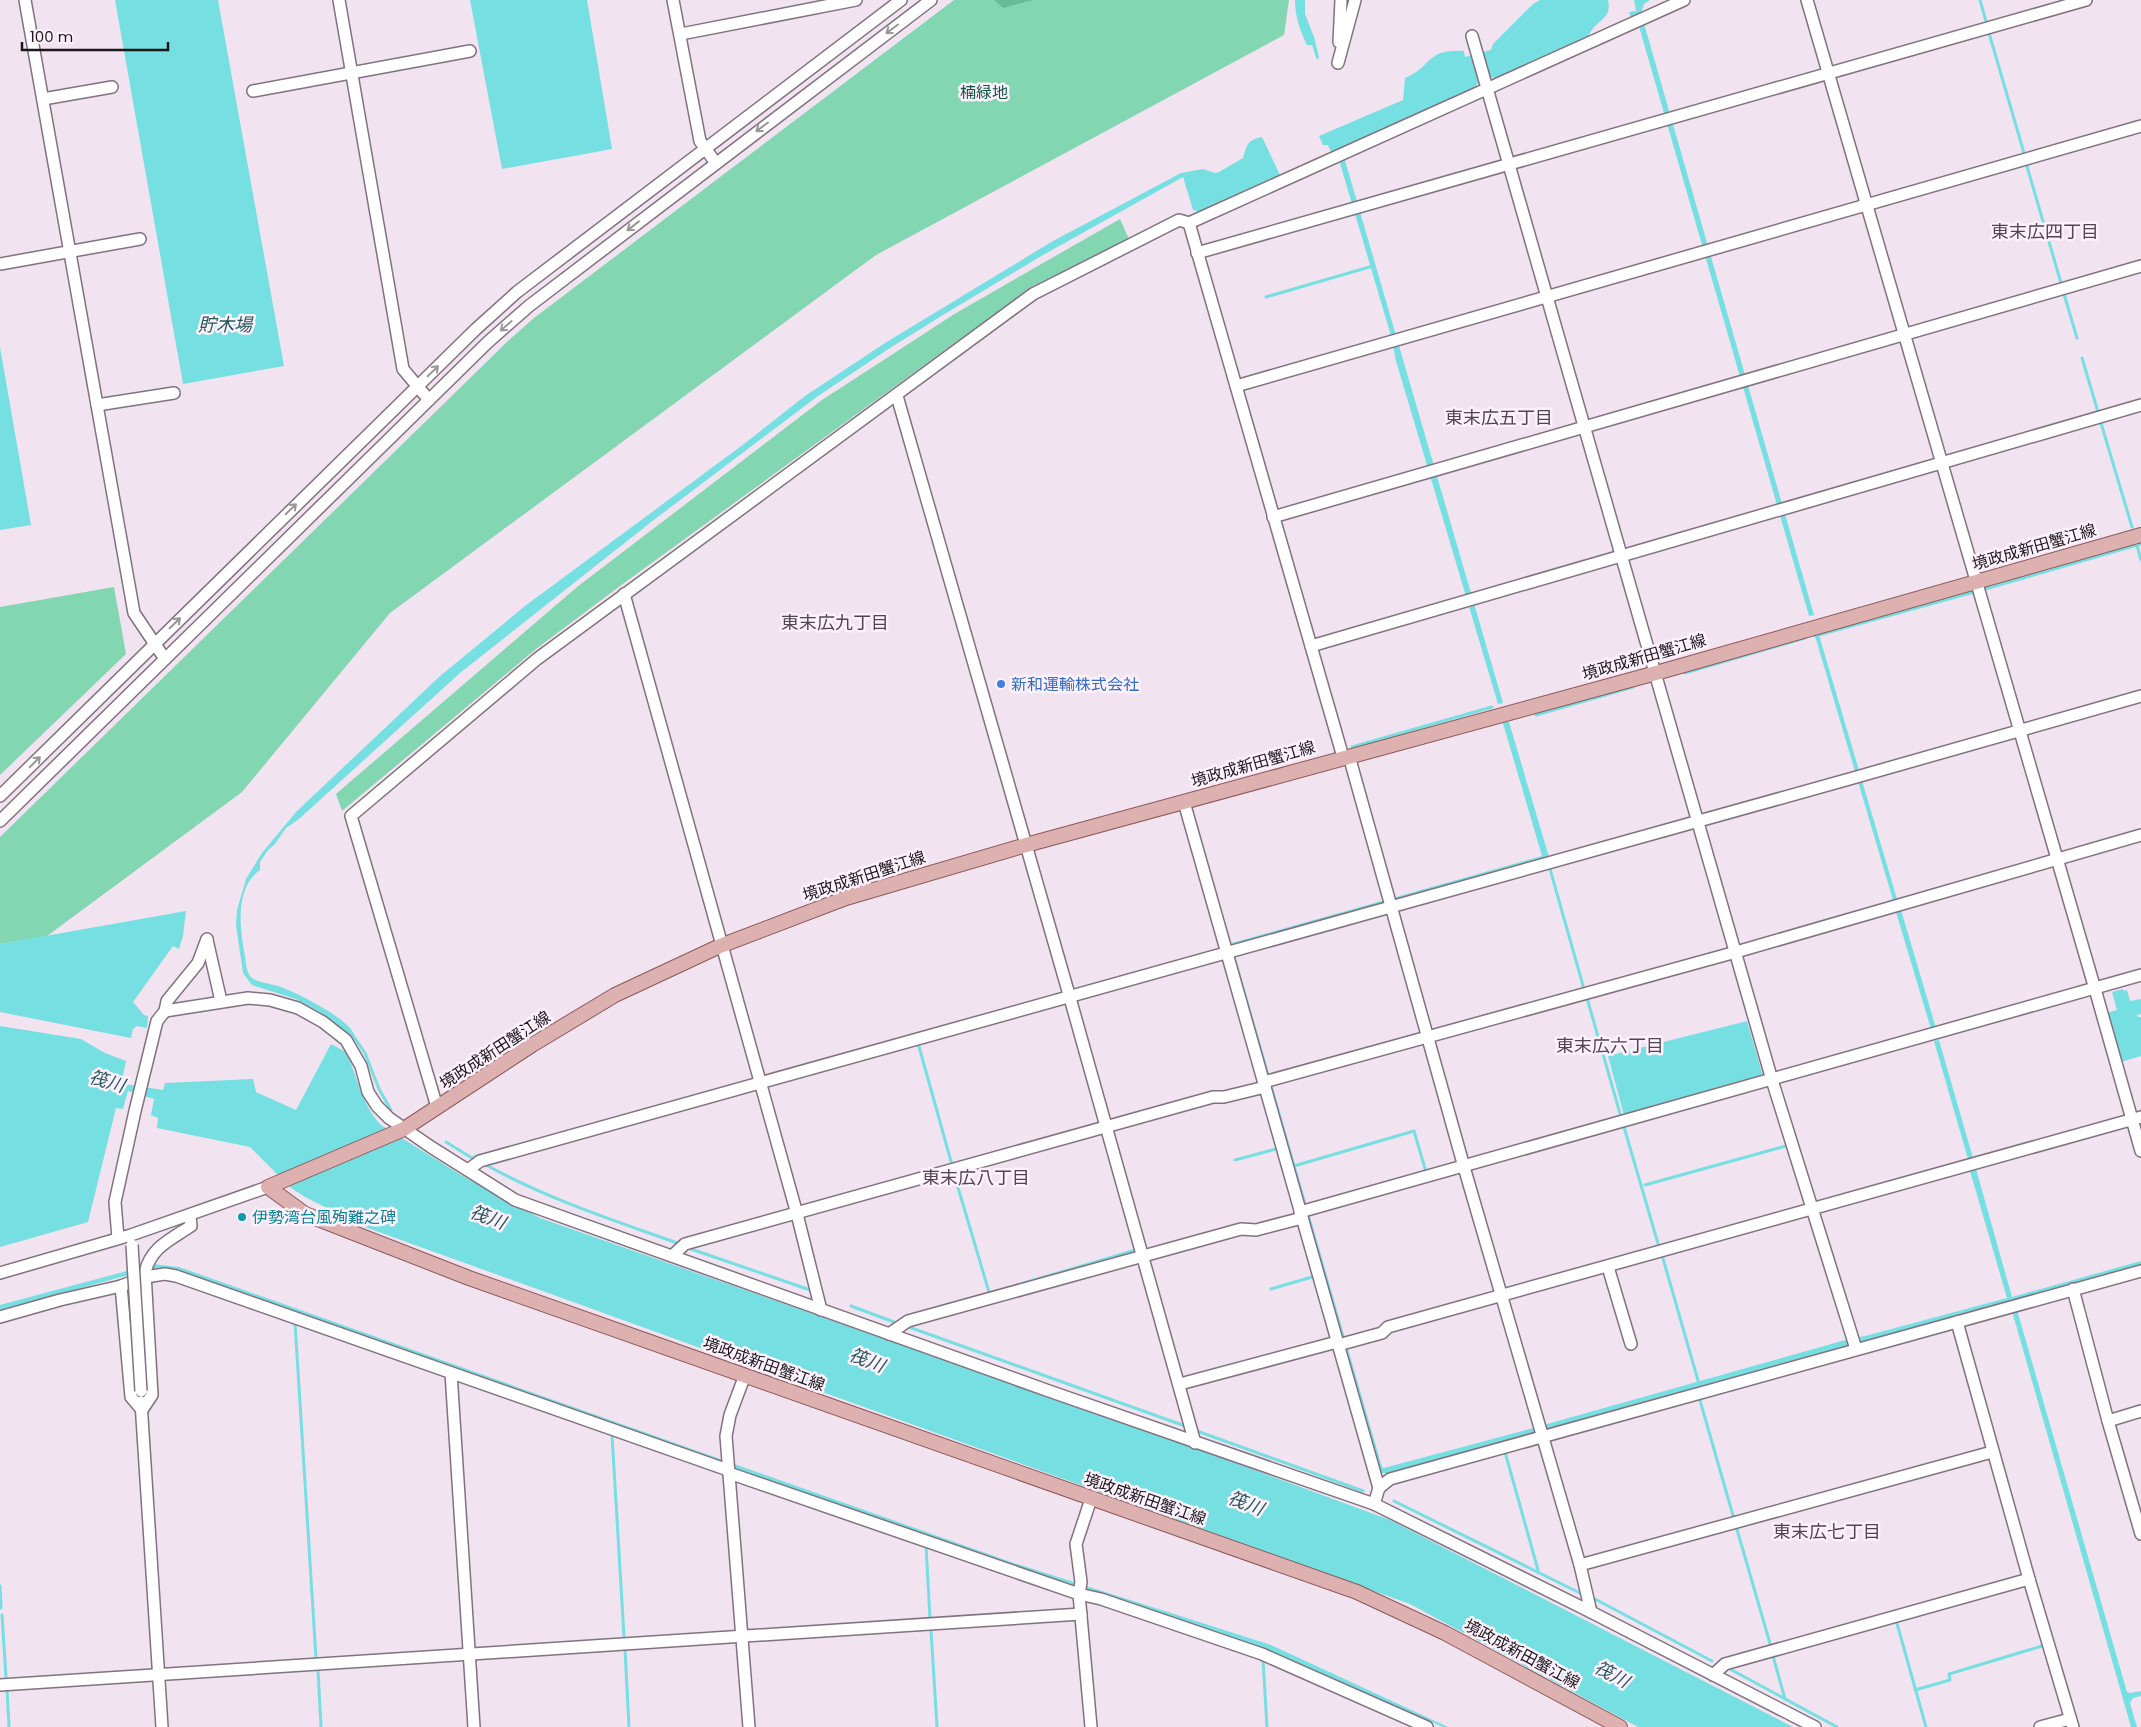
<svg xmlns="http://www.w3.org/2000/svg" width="2141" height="1727" font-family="Poppins,'Noto Sans JP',sans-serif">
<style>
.green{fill:#82d6b1}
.forest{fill:#69bc99}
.water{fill:#76dfe2}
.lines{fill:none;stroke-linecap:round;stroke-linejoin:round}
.stream{stroke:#76dfe2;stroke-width:3}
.minor-casing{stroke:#80727f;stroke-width:14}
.major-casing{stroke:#8a595a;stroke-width:16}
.minor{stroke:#fff;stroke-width:11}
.major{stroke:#ddb1b0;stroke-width:14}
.minor-bridge-casing{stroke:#80727f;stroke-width:14;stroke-linecap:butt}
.minor-bridge{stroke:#fff;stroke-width:11}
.oneway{stroke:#999798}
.shop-dot{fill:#3f7fe0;stroke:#fdf1fd;stroke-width:2}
.culture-dot{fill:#0f9aa8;stroke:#fdf1fd;stroke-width:2}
.labels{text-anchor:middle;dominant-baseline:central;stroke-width:5;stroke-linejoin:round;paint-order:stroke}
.park-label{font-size:16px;fill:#12553e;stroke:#fdf1fd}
.street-label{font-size:16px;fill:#1c171b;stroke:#fdf1fd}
.shop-label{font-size:16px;fill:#366cbe;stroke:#fdf1fd;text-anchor:start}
.culture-label{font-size:16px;fill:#0d838f;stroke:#fdf1fd;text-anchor:start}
.neighbourhood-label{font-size:18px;fill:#514550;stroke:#fdf1fd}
.water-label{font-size:18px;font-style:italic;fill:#275657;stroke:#fdf1fd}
</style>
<rect width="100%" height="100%" fill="#f2e3f1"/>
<g class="green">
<path d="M954,0H1289L1284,35L876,255L390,613L242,792L47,936L0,944V837L508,341L534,318Z"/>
<path d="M1120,219L1129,239L1033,286L620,586L536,649L342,811L336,794L577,587L822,400L956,313Z"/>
<path d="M114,587L126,654L0,775V607Z"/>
</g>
<path class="forest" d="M994,0H1033L1003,8Z"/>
<g class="water">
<path d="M115,0H218L284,366L183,384Z"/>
<path d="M470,0H587L612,149L502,169Z"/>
<path d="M1295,0H1305V14L1314,37L1319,57L1317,60L1312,45H1307C1300,30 1295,17 1295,0Z"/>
<path d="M1540,0H1608C1613,21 1593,20 1588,38L1497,79L1493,77L1480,80L1473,90L1343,147L1342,150L1503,703L1498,704L1396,361L1391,336L1337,153L1330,150L1328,145H1323L1319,136L1403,100L1405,78C1432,67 1426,48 1464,51L1465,57L1491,50L1493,44L1533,4Z"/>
<path d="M1634,0H1650L1644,4L1641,13L1814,615L1809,616L1636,16L1631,18L1629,12L1636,11Z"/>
<path d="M1262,137L1280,175L1200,212L1193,210L1183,177L1043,255L943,315L890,348L818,396L655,519L460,673L299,819L286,828L275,844L268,850L260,862V870C234,888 240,930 245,956C246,963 246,973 252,978C259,983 273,984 281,987C297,993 350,1019 354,1035H349L320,1012L296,999L252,985L243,973L236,925L237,910L246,879L262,853L296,812L439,677L525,606L744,444L805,396L885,343L1053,241L1181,173L1203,169L1215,173L1219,172L1243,158C1247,145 1247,140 1262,137Z"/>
<path d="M0,347L31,525L0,530Z"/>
<path d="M1819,635L1897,899L1893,900L1815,636Z"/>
<path d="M1502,720L1509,722L1549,857L1231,947L1228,944L1542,856Z"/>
<path d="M1901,910L1936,1028L1931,1029L1896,912Z"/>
<path d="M186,911L183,936L179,949L173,946L133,1002L144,1015L148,1016L147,1028L137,1026L133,1029L131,1038L0,1012V944Z"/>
<path d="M1235,955L1382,1467L1384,1468L1533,1428L1842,1341L1869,1335L2007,1298L1970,1171L1976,1169L2012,1297L2141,1261V1265L1391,1473H1379L1231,956Z"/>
<path d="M2123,989L2124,991L2127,990L2130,1001L2141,999V1014L2137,1015L2138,1017H2141V1056L2121,1062L2107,1013L2117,1010L2112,992Z"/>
<path d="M1747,1021L1763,1076L1624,1115L1608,1056Z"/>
<path d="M0,1026L81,1039L105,1053L126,1061L122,1080L125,1084L163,1090L165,1083L253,1079L256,1092L296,1110L331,1044L346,1052C358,1077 361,1104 381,1125L461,1175L540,1218L1200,1450L1390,1520L1793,1727H1638L1410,1604L365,1227L305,1197L291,1188L250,1147L157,1128L158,1118L151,1115L154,1099L128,1091L123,1109L116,1108L88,1222L0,1247Z"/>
<path d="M1939,1040L1973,1158L1968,1159L1934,1041Z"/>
<path d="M153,1264L179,1267L1011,1562L1271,1645L1448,1727H1443L1254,1644L1011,1565L174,1271L160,1268L125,1276L0,1310V1305Z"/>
<path d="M2017,1310L2127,1692L2130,1693L2141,1691V1696L2133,1698L2130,1703L2137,1727H2131L2012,1311Z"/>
</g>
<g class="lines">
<g class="stream">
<path d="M1980,0L1987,25"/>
<path d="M1989,33L2024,153"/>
<path d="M2026,163L2061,283"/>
<path d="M2064,294L2077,338"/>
<path d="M1266,297L1373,266"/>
<path d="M2082,358L2098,412"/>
<path d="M2101,423L2132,527"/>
<path d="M2137,545L2141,560"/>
<path d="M1985,589L2141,544"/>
<path d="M1815,636L1974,592"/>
<path d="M1685,673L1805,638"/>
<path d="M1536,715L1633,687"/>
<path d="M1352,747L1492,707"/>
<path d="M1550,869L1584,989"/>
<path d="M1587,998L1621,1117"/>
<path d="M352,1034L365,1053L379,1089L391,1110"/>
<path d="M918,1043L952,1165"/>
<path d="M1624,1127L1659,1247"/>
<path d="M446,1142L472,1158L480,1155"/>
<path d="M1235,1160L1276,1149"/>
<path d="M488,1166C548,1199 613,1220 677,1243"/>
<path d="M1294,1166L1414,1131L1426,1172"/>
<path d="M954,1174L989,1292"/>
<path d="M1645,1185L1786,1146"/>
<path d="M688,1248L813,1291"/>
<path d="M1662,1255L1699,1384"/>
<path d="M1017,1285L1136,1250V1248"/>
<path d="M1271,1289L1312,1277"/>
<path d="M851,1306L894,1322"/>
<path d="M295,1323L316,1658"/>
<path d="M906,1326L1185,1426"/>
<path d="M1699,1397L1734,1519"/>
<path d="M1197,1431L1363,1491"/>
<path d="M612,1435L624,1636"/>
<path d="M1505,1452L1538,1570"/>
<path d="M1394,1501L1582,1594"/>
<path d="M1736,1526L1771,1647"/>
<path d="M926,1546L930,1619"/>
<path d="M0,1586L1,1608"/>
<path d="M1593,1598L1712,1661"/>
<path d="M2,1615L6,1677"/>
<path d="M1896,1620L1926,1727"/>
<path d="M931,1630L937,1727"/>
<path d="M625,1649L629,1727"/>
<path d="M1773,1656L1785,1699"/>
<path d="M1263,1660L1267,1727"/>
<path d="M1728,1668L1837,1727"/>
<path d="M318,1670L321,1727"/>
<path d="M7,1689L9,1727"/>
<path d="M1915,1690L1950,1680L1949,1674L2042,1646"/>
</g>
<defs>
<g id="minor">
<path d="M25,0L134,613L165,659"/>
<path d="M339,0L403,369L429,400"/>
<path d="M673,0L700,141L715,162"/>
<path d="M1807,0L2095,989L2141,1151"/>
<path d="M681,34L856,0"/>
<path d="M1472,36L1772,1080L1856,1349"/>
<path d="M1339,42L1341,0"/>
<path d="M1338,63L1355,0"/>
<path d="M253,91L470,51"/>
<path d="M43,99L112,87"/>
<path d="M1189,223L1343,757"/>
<path d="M1197,253L2086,0"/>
<path d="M0,264L140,239"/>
<path d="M1236,386L2141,126"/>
<path d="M897,396L1070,998L1195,1443"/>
<path d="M97,405L174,393"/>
<path d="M1273,517L2141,266"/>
<path d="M624,594L797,1214L821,1310"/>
<path d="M1311,646L2141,405"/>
<path d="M1349,756L1464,1167L1580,1565L1591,1612"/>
<path d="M0,796L476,329L517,292L901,0"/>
<path d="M1184,802L1379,1488"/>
<path d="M0,821L488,342L529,306L931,0"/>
<path d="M207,940L221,1001"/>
<path d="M165,1011L248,998L270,1000L298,1008L323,1022L346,1040L361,1066L368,1092L377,1106L389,1118L431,1147L515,1200L1049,1391L1374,1504L1591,1612L1815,1727"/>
<path d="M1264,1082L1736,952L2141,835"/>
<path d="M437,1107L351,816L537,659L1033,294L1179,220L1189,223L1684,0"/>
<path d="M468,1170L480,1161L1853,778L2141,696"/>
<path d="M1300,1212L2141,975"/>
<path d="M118,1238L115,1202L135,1111L157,1021L165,1011L167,1001L198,963L207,939"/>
<path d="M672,1256L685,1244L1213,1097H1224L1265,1087"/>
<path d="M1608,1267L1631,1344"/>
<path d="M0,1273L131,1235L268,1187"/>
<path d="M121,1286L131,1397L142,1410L152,1395L145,1273C150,1248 171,1239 191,1226L190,1215"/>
<path d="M2073,1289L2108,1421L2141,1534"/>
<path d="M0,1317L60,1300L121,1286L145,1277L165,1274L176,1276L728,1470"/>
<path d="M1957,1322L2029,1579L2073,1727"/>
<path d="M889,1334L908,1321L1241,1229L1256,1230L1302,1218"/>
<path d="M1338,1345L1382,1333L1388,1327L2141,1117"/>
<path d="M451,1373L474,1727"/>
<path d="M745,1375L730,1415L726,1436L749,1727"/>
<path d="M1180,1384L1337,1342"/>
<path d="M141,1402L162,1727"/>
<path d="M2108,1421L2141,1411"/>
<path d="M729,1473L1079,1594L1101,1599L1262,1654L1427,1727"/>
<path d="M1091,1499L1076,1544L1081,1582L1079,1594L1091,1727"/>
<path d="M1374,1504L1379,1488L1390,1479L2141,1271"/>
<path d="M1580,1565L1992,1452"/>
<path d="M1713,1675L1725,1664L2029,1579"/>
<path d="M0,1685L1081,1614"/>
<path d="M2040,1727L2070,1719"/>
</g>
<path id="major" d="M1620,1727L1445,1633L1357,1592L469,1278L305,1214L268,1187L404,1129L532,1045L615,995L720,946L846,898L1026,845L1656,673L2141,535"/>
</defs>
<use href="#minor" class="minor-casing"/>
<use href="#major" class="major-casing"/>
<use href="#minor" class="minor"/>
<use href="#major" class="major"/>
<defs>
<path id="minor-bridge" d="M132,1245L141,1391"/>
</defs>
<use href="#minor-bridge" class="minor-bridge-casing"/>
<use href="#minor-bridge" class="minor-bridge"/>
</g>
<defs><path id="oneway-shaft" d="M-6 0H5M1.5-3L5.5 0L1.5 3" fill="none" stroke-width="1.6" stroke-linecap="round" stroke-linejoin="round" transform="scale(1.25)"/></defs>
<g class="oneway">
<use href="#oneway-shaft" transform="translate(892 29) rotate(143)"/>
<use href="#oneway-shaft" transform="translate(762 127) rotate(143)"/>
<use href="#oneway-shaft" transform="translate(633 226) rotate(142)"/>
<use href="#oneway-shaft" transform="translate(506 326) rotate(139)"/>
<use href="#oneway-shaft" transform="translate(433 371) rotate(-44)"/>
<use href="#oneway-shaft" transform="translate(291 509) rotate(-44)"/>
<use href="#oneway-shaft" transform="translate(175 623) rotate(-44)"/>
<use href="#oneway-shaft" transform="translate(35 762) rotate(-45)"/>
</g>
<circle class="shop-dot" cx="1001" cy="684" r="5"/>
<circle class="culture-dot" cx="242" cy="1217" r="5"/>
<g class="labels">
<g class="park-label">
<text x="984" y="92">楠緑地</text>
</g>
<g class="street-label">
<text transform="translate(2034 547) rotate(-16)">境政成新田蟹江線</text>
<text transform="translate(1644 657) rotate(-16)">境政成新田蟹江線</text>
<text transform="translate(1253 764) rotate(-16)">境政成新田蟹江線</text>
<text transform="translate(864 876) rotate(-18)">境政成新田蟹江線</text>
<text transform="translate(495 1050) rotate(-33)">境政成新田蟹江線</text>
<text transform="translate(764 1364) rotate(20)">境政成新田蟹江線</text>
<text transform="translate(1145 1499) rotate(19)">境政成新田蟹江線</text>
<text transform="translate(1522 1654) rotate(28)">境政成新田蟹江線</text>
</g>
<g class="shop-label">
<text x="1011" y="684">新和運輸株式会社</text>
</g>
<g class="culture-label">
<text x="252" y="1217">伊勢湾台風殉難之碑</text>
</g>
<g class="neighbourhood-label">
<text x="2045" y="231">東末広四丁目</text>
<text x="1499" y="417">東末広五丁目</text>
<text x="835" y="622">東末広九丁目</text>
<text x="1610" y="1045">東末広六丁目</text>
<text x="976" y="1177">東末広八丁目</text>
<text x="1827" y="1531">東末広七丁目</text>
</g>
<g class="water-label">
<text x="225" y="324">貯木場</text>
<text transform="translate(107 1081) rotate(16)">筏川</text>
<text transform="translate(488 1217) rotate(21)">筏川</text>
<text transform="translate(867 1360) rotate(21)">筏川</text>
<text transform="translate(1246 1503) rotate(21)">筏川</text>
<text transform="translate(1612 1674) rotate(28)">筏川</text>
</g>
</g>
<path d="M22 42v8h146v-8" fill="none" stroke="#1c171b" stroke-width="2.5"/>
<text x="30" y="42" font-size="15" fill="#1c171b" stroke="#fdf1fd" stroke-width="4" paint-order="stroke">100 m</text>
</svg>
